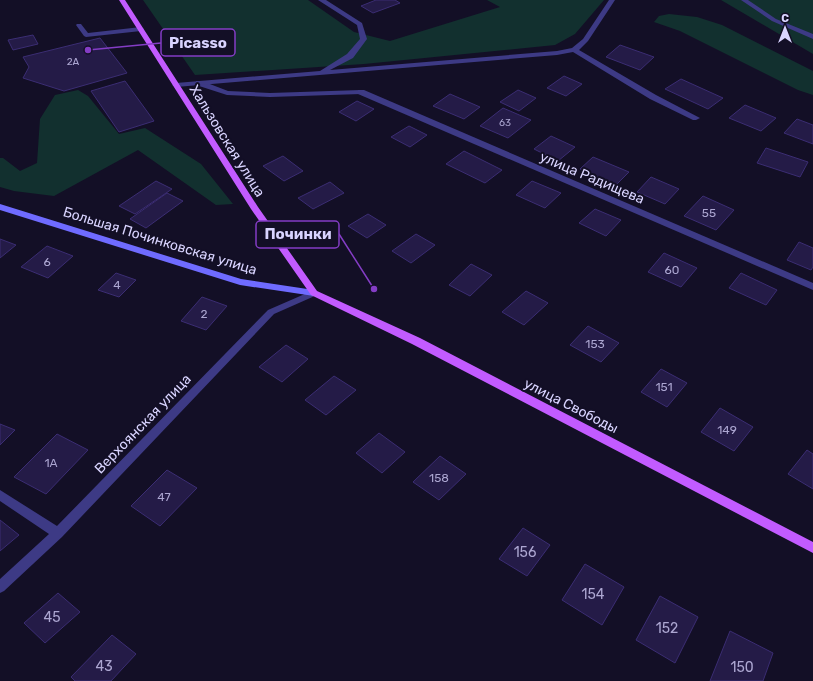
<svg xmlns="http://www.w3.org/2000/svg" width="813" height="681" font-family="Rubik,sans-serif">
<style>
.green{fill:#12302f}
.building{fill:#241b47;stroke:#3b2d73}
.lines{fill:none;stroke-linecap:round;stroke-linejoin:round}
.lane{fill:#3d3a85;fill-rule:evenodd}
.street{fill:#3d3a85;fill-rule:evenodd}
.secondary{fill:#6f6bff;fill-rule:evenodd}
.primary{fill:#c25bff;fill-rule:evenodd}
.labels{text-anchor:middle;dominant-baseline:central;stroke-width:4;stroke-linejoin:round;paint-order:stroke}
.far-number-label{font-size:10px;fill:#aca6d1}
.number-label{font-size:12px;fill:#aca6d1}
.street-label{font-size:14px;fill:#d9d4ff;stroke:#130f26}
.near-number-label{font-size:14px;fill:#aca6d1}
.leader{fill:none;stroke:#843dc5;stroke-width:1.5}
.callout-dot{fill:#843dc5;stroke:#130f26;stroke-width:1.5}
.callout{fill:#130f26;stroke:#843dc5;stroke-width:1.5}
.callout-label{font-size:15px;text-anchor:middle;font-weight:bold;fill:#d9d4ff}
</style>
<rect width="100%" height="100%" fill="#130f26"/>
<g class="green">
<path d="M143,0H308L354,32L390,41L500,7L487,0H604L575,34L555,45L364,64L195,75Z"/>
<path d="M721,0H813V54Z"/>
<path d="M669,14L697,17L722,25L813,71V95L798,90L680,31L654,22L659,16Z"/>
<path d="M78,90L88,96L119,134L145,128L201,164L233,204L216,205L138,150L54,196L14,191L0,187V158H3L20,171L37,163L40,119L55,95Z"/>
</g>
<g class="building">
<path d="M376,0H395L400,3L373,13L361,6Z"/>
<path d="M33,35L38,44L13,50L8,40Z"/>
<path d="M100,38L127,73L64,91L23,78L29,67L23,57Z"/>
<path d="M620,45L654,57L640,70L606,57Z"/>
<path d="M564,76L582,84L566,96L547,88Z"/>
<path d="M681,79L723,98L708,109L665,89Z"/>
<path d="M125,81L154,121L119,132L91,91Z"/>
<path d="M518,90L536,98L519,111L500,102Z"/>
<path d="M450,94L480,107L464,119L433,106Z"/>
<path d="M357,101L374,109L356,121L339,112Z"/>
<path d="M745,105L776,118L761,131L729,118Z"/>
<path d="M503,108L531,120L508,138L480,126Z"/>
<path d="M797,119L813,125V144L784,133Z"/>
<path d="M409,126L427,135L410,147L391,137Z"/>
<path d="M551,136L575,147L558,161L534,149Z"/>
<path d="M766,148L808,162L800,177L757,163Z"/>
<path d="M464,151L502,170L485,183L446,164Z"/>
<path d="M283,156L303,171L284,181L263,166Z"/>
<path d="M593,157L629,172L616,185L580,169Z"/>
<path d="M651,177L679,189L665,204L637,192Z"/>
<path d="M156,181L172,189L135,214L119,206Z"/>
<path d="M532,181L561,193L545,208L516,195Z"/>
<path d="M330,182L344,193L313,209L298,198Z"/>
<path d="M167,193L183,201L146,228L130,219Z"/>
<path d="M703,196L734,210L716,230L684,216Z"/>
<path d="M595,209L621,220L606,236L579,223Z"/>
<path d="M368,214L386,225L367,238L348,226Z"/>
<path d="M416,234L435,245L411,263L392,251Z"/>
<path d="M0,239L16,245L0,258Z"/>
<path d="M799,242L813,248V267L811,270L787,260Z"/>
<path d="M47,246L73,256L48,278L21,267Z"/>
<path d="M664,253L697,268L681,287L648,272Z"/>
<path d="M471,264L492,275L470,296L449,285Z"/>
<path d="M116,273L136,280L119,297L98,290Z"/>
<path d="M741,273L777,290L766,305L729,288Z"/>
<path d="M526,291L548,303L524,325L502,312Z"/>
<path d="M202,297L227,306L206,330L181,321Z"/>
<path d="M588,326L619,343L601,362L570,345Z"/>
<path d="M286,345L308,359L282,382L259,367Z"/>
<path d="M661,369L687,383L667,407L641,392Z"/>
<path d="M334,376L356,390L326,415L305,400Z"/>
<path d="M720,408L753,427L734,451L701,432Z"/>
<path d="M0,424L15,430L0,445Z"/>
<path d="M379,433L405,452L382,473L356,453Z"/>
<path d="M57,434L88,450L46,494L14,477Z"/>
<path d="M807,450L813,454V489L788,474Z"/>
<path d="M440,456L466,474L439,500L413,482Z"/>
<path d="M167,470L197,488L160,526L131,506Z"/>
<path d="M0,520L19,535L0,551Z"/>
<path d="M523,528L550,545L527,576L499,559Z"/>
<path d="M585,564L624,587L602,625L562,600Z"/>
<path d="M58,593L80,612L45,643L24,623Z"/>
<path d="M660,596L698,617L675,663L636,640Z"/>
<path d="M730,631L773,653L763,681H710Z"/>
<path d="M112,635L136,654L111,681H75L71,677Z"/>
</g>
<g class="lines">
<g class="lane">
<path d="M77,24H81L88,33L141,27L144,29L141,31L86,37L84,36L76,25Z"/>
<path d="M196,81H202L228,91L270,93L361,90L365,92L361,94L270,97L227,95L196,85Z"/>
</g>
<g class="street">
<path d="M318,0H326L362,23L367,39L353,58L330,70L557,51L572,48L583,39L609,0H615L588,41L579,50L656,95L700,118L696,120H693L650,99L573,52L557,55L176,87L172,85L176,83L320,71L347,54L360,39L357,25Z"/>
<path d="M741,0H748L776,19L813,34V39L772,21Z"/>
<path d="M358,90H364L813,283V290L358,94Z"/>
<path d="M314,290L319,293L317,295L274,314L62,537L4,591L0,593V579L49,534L0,501V490L57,526L268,310Z"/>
</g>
<path class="secondary" d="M0,204L241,279L314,290L319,293L314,296L240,285L0,210Z"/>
<path class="primary" d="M119,0H125L258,207L317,291L420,338L813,542V553L412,344L311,295L251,209Z"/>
</g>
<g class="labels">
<g class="far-number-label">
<text x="73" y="62">2А</text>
<text x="505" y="123">63</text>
</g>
<g class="number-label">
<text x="709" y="213">55</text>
<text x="47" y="262">6</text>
<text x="672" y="270">60</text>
<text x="117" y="285">4</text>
<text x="204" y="314">2</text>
<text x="595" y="344">153</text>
<text x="664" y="387">151</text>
<text x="727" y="430">149</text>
<text x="51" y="463">1А</text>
<text x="439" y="478">158</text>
<text x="164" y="497">47</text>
</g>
<g class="street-label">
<text transform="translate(227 141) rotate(58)">Хальзовская улица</text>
<text transform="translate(592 178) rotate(23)">улица Радищева</text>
<text transform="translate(160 241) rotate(17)">Большая Починковская улица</text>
<text transform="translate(571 406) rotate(27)">улица Свободы</text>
<text transform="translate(143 424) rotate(-46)">Верхоянская улица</text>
</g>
<g class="near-number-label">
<text x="525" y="552">156</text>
<text x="593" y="594">154</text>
<text x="52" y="617">45</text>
<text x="667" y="628">152</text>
<text x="104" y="666">43</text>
<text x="742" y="667">150</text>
</g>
</g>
<path class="leader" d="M88 50L161 43M374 289L339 234"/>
<g class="callout-dot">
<circle cx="88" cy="50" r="4"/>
<circle cx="374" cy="289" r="4"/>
</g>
<g class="callout">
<rect x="161" y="29" width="74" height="27" rx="4"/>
<rect x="256" y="221" width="83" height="27" rx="4"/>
</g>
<g class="callout-label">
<text x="198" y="48">Picasso</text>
<text x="298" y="239">Починки</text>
</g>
<g transform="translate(785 28)" stroke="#130f26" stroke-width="3" paint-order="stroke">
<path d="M0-3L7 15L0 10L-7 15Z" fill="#d9d4ff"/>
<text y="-6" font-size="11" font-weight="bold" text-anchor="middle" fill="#d9d4ff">С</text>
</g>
</svg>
